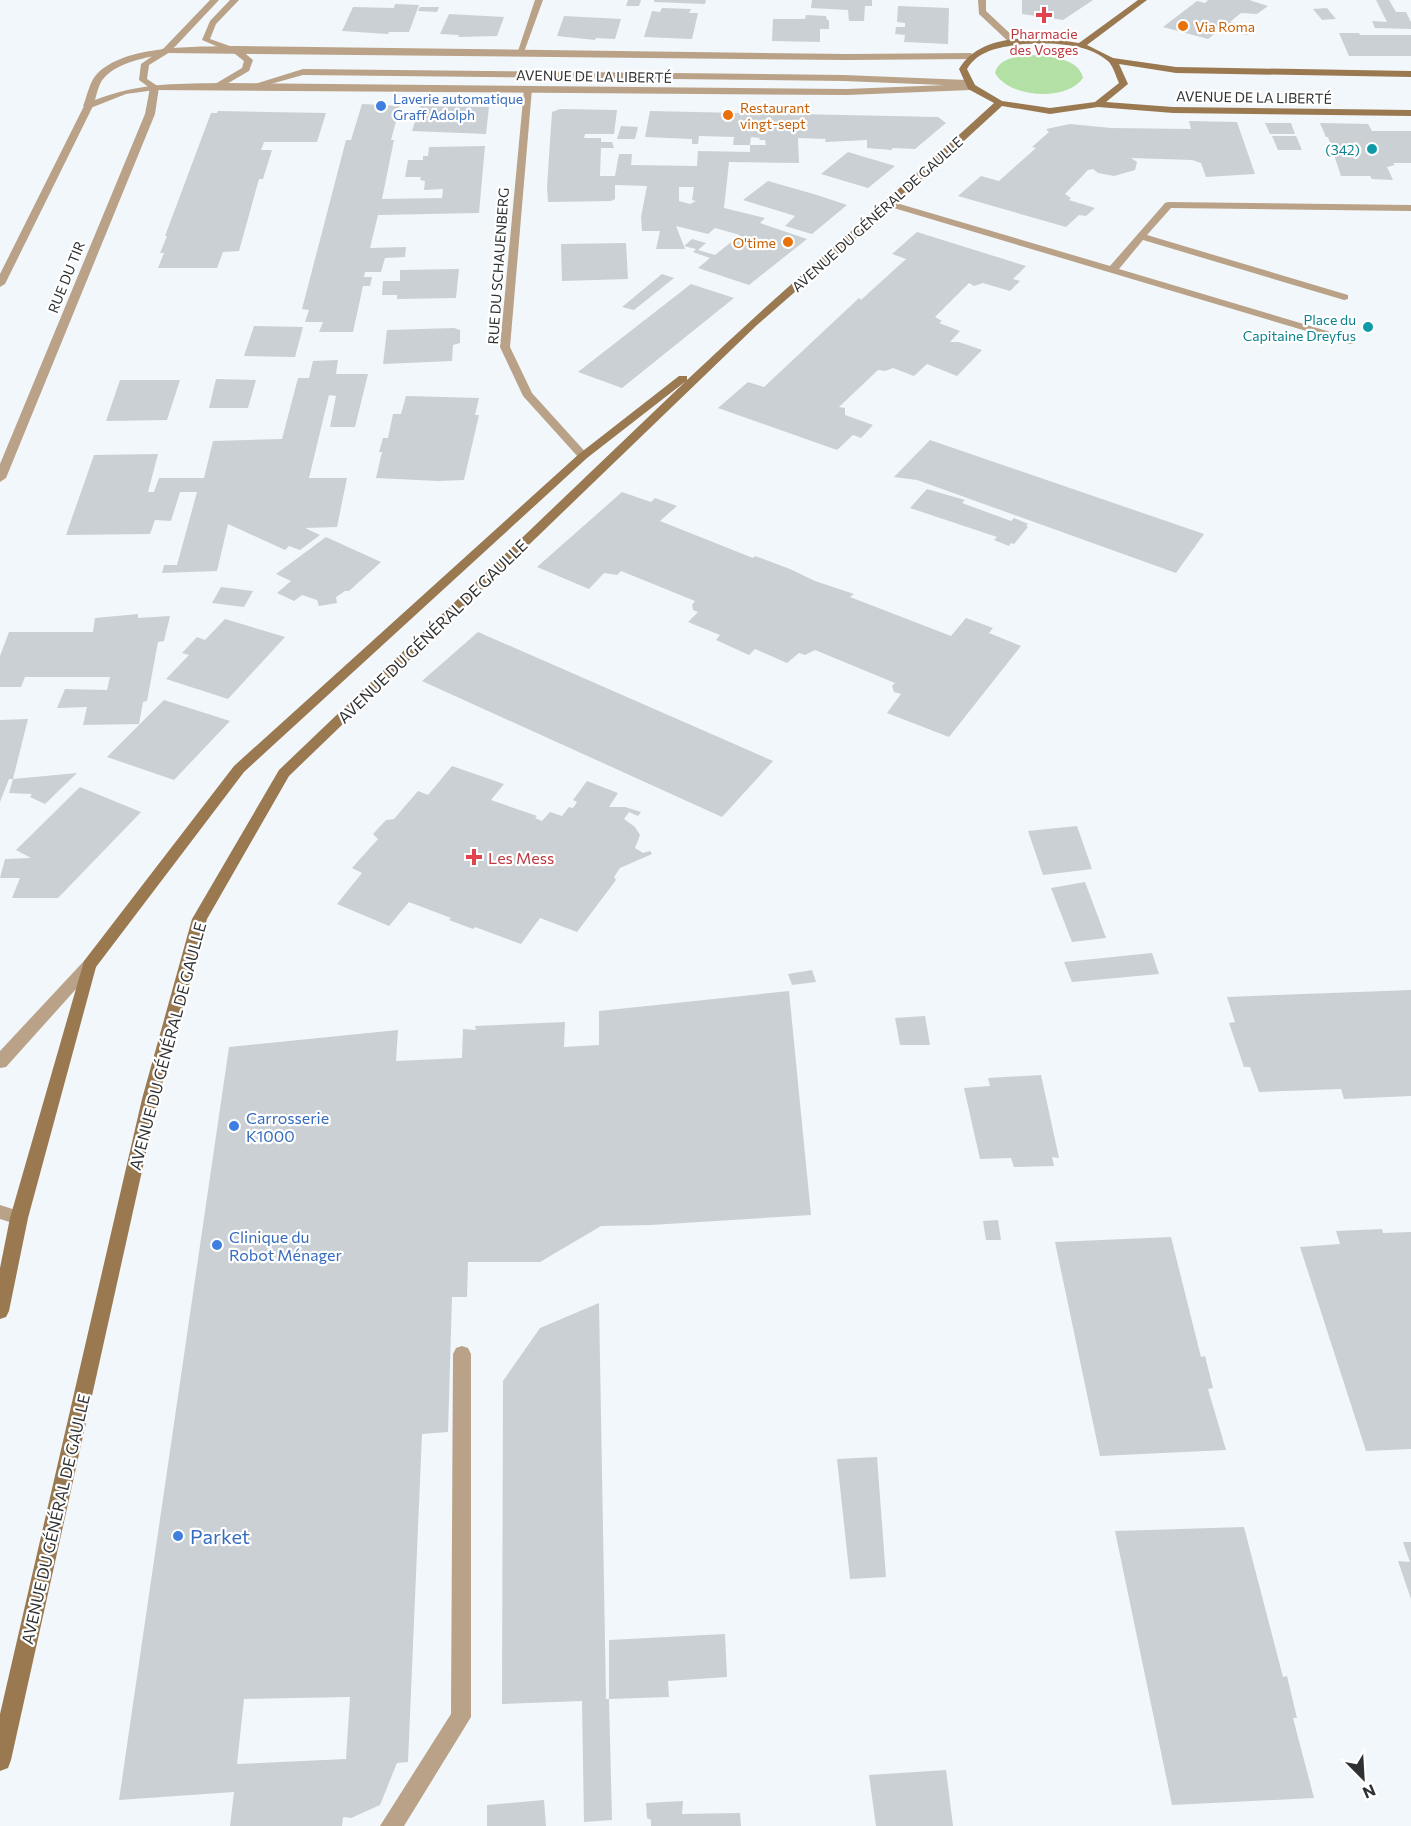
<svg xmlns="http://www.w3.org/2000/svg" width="1411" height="1826" font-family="Commissioner,sans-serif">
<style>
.green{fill:#b3e0a4}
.building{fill:#cbd0d4;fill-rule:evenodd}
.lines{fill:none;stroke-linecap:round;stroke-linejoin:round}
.service{fill:#b9a287;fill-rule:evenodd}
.minor{fill:#b9a287;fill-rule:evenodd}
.tertiary{fill:#b9a287;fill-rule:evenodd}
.secondary{fill:#9a7951;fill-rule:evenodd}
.health-dot{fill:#e0444e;stroke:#fff;stroke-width:2}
.food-dot{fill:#e8710a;stroke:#fff;stroke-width:2}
.shop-dot{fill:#3f7fe0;stroke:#fff;stroke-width:2}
.culture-dot{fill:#0f9aa8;stroke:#fff;stroke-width:2}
.labels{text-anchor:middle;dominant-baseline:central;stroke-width:4.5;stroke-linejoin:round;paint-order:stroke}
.far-food-label{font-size:14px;fill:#c56008;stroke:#fff;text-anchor:start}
.far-health-label{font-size:14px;fill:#be3a42;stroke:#fff}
.far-street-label{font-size:14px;fill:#2f3132;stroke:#fff}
.far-shop-label{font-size:14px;fill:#366cbe;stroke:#fff;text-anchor:start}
.far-culture-label{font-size:14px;fill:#0d838f;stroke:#fff;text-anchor:end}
.street-label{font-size:16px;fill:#2f3132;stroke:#fff}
.health-label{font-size:16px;fill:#be3a42;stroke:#fff;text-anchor:start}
.shop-label{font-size:16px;fill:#366cbe;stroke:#fff;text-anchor:start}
.near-shop-label{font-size:20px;fill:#366cbe;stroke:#fff;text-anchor:start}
</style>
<rect width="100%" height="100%" fill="#f2f7fb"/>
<path class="green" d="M1037,55C1053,57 1079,59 1083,78C1067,102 1009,98 995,73C999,56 1022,56 1037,55Z"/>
<g class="building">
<path d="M628,0H641L639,6H626Z"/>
<path d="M654,0H706L705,4L654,2Z"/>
<path d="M812,0H872V6H865L864,21H849L848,10L811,8Z"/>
<path d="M1022,0H1093L1063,20L1022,14Z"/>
<path d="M1208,0H1249L1268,6L1257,14L1241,13L1230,22L1255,29L1247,35L1221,29L1208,39L1163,27L1197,1L1205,3Z"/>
<path d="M1376,0H1389L1396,12H1406L1411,22V29L1375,28L1372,21L1387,22Z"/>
<path d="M395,4L419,5L409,32H389L388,34L342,31L353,7L394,8Z"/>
<path d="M898,6L949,8L948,44L904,42L905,35L895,34L896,27H905V23L897,22Z"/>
<path d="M420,7H439L437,12L418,11Z"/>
<path d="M662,8L691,9L689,13H698L692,39L644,37L652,11L660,12Z"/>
<path d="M1327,8L1336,19L1322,20L1313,9Z"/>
<path d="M449,14L504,17L497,36L458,37L459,35L440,34Z"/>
<path d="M806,15L826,16L827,20H829V29H820V42L772,41L773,19H805Z"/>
<path d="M564,16L621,19L615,39L596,38L595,40L557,36Z"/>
<path d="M1339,33H1359L1360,35H1411V56H1349Z"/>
<path d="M362,104L400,106L391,140H394L382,199L442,198L443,189L424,190L425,181L420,180L421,177H405L408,160H423V156H428L429,147L485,146L479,213L378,215L370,248L406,247L405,257L385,258L381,272H365L364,277H372L370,286H363L353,332H319L323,322H305L309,310L302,309L346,140H351Z"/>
<path d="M420,106L489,107L486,134L412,131Z"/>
<path d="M560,109L617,110L614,134H585L584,138H601V142H612L614,148H601L600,176H615L619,154H632L631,165L697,166L698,151L750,152V145H766L765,140H759L760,138L751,137L750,145H733L734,137L699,136L698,144H692V139L645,137L650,111L938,117L946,123L915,149L892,148V150L867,148V140L825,142L826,139L798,138L799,163L729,162L724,208L765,218L760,223L807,239L749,285L698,268L710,258L693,252L696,249L684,246L692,239L706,243L698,250L715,255L740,235L715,228L708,234L676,226L685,249H656L660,231H642L641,217L647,186L615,185V199L611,201L548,202L547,187L552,112ZM679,187H694L692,200L696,201L690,204L679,201Z"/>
<path d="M218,111L326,113L317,142H264L261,150H272L263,179H259L239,251L223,252L217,268H158L164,253H160L167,236H165L211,113H217Z"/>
<path d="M1189,121L1237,122L1255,174L1206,177L1201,163L1192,160L1131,158L1137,162L1135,170L1114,176L1098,173L1093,169L1088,170L1065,194L1071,198L1069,200L1095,208L1086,216L1079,215L1066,227L958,196L981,176L999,181L1036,148L1032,147L1049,132L1046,129L1070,124L1111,128L1191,129Z"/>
<path d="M1265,123H1291L1295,134H1270Z"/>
<path d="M1320,123L1368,124L1372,131H1411V163H1393L1395,165L1387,167L1393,180L1372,179L1370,176H1341L1328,137H1326Z"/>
<path d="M621,126L638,127L635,139H617Z"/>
<path d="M1272,136H1296L1302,150H1278Z"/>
<path d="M848,152L895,166L868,188L821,174Z"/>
<path d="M768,181L817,195L847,205L812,234L785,226L795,216L743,200Z"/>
<path d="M917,232L1026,266L1013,279L1020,281L1010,291L983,283L974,286L969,283L935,317L942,321L939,323L960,331L950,342H959L982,350L957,376L927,364L914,376L893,368L885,371L878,370L839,407L845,408V415L873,425L861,438L853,435L837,450L718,408L748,382L764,387L859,298L861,300L906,259L892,254Z"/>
<path d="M626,243L628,279L562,281L561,244Z"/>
<path d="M459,269L456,298L397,299V295H382L383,281H400V270Z"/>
<path d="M662,274L674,278L634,310L622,307Z"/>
<path d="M691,284L734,298L622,388L578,372Z"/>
<path d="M254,326L303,327L295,357L244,356Z"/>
<path d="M454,328L460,330V343L453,345L452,361L383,364L387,330Z"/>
<path d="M338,360L336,374H368L355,427H330L336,396L329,395L309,478H347L337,527L305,528L320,535L300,550L289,546L285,550L228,524L217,571L162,573L164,565H177L197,492H180L171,521L155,520L150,534L66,535L94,455L158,454L148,492H154L159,478H204L213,441L282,439L298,378H309L313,361Z"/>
<path d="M216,379L256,380L248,408H209Z"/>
<path d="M120,380H180L167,420L106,421Z"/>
<path d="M406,396L479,398L475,415H479L464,480L438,481L376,478L382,452H379L383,438H388L393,414H401Z"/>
<path d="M930,440L1204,534L1176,573L917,480L894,477Z"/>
<path d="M927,489L965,500L962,503L1011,521L1014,518L1028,524L1026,526L1028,527L1014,544L1011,543L1009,546L994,540L997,537L910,508Z"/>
<path d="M622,492L651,502L655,498L677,506L660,521L753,558L755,556L790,569L815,581L854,594L850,597L951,636L966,618L993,628L989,633L1021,646L949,737L887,713L901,694L894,692L892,686L895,683L815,650L805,655L799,653L787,663L755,649L749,655L716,640L720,635L688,622L698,612L693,610L692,605L695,601L621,571L617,575L604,573L589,589L537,567Z"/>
<path d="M326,537L381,562L349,591H345L336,597L337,603L319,606L317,600L302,595L294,601L277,593L291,581L276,574Z"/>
<path d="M221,587L253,591L244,607L212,603Z"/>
<path d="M138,614V618L170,616L164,641L158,642L147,701L143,702L139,724L83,725L87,707L57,708L65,689L107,690L110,677H25L21,687H0V656L9,632H93L95,618Z"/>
<path d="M225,619L285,637L228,699L166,679L189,655L182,653L197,637L205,640Z"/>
<path d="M478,632L773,761L722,817L422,681Z"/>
<path d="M164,700L230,721L174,780L107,757Z"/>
<path d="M28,719L13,779H9L0,802V720Z"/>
<path d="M452,766L504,784L491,800L537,816L535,818L542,821L550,812L562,816L569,807L573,808L577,802L573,800L587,781L618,793L609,807H625L641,812L638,816L629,812L624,819L635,827L640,835L635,848L643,853L650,851L652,854L620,868L614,877L616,880L577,932L540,918L521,944L475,927L473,929L449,920L451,918L409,902L389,926L337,904L362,873L352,868L378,839L373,834L386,820L394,819L418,791L428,795Z"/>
<path d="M77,773L45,804L30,797L32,794L9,793L13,779Z"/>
<path d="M80,787L141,812L58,898H12L20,878H0L5,859L31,858L16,850Z"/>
<path d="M1077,826L1092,869L1043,875L1028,831Z"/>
<path d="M1085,882L1106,938L1072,942L1051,888Z"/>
<path d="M1152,953L1159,974L1072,982L1064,962Z"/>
<path d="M812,970L816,982L792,985L788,974Z"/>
<path d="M1411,990V1096L1344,1099L1341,1089L1259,1092L1250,1067H1244L1229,1023L1235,1022L1227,997Z"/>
<path d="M789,991L811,1215L651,1225L601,1226L540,1262H468L467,1297H452L448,1432L422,1434L408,1762L397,1763L380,1805L351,1818L343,1817L342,1826H230L234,1792L119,1800L229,1047L398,1030L396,1061L462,1058L463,1029L476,1030L475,1026L565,1022L564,1047L599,1045V1011ZM350,1697L346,1759L237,1764L244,1699Z"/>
<path d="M925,1016L930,1045H900L895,1018Z"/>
<path d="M1041,1075L1059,1158L1052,1157L1054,1166L1014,1167L1011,1158L980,1159L964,1088L990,1086L988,1078Z"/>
<path d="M998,1220L1001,1240H986L983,1221Z"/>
<path d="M1382,1229L1383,1233L1411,1232V1449L1366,1451L1300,1247L1340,1244L1336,1231Z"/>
<path d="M1171,1237L1201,1357L1205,1356L1213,1388L1208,1389L1226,1450L1100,1456L1055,1242Z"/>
<path d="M599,1303L606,1699H609V1640L725,1634L727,1677L668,1681L669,1697L609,1699L612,1820L584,1822L582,1701L502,1704L503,1381L540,1328Z"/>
<path d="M877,1457L886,1577L850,1579L837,1459Z"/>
<path d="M1244,1527L1283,1677L1287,1676L1297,1718H1293L1314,1798L1172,1805L1115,1531Z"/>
<path d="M1403,1542H1411V1599L1398,1561L1410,1562Z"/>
<path d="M946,1770L953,1826H876L869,1775Z"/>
<path d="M544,1800L546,1826H487V1805Z"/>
<path d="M683,1801L682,1814L740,1813L741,1826H651V1820L647,1818L646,1803Z"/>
</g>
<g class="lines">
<g class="service">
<path d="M303,69L844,75L967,80L971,83L967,86L844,81L303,75L256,88L252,85Z"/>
<path d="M887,202H893L1110,266L1165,203L1168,202L1411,205V211L1171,208L1147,235L1348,295V299L1344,300L1143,240L1119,269L1354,339V343L1350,344L887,206Z"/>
<path d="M462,1346L468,1348L471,1354V1717L404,1826H380L451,1714L453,1354L456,1348Z"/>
</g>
<g class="minor">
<path d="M210,0H219L170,52L149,65L147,79L159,87L155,114L6,478L0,482V464L145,114L150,88L139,80L141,64L164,48Z"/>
<path d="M230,0H239L216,24L210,39L241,50L253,60L249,71L218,89L214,86L215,84L242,68L244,61L235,54L202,40L210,21Z"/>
<path d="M535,0H543L524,52L517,54Z"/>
<path d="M528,86L532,89L510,347L532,393L589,456L583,459L579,458L523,396L500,347L524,89Z"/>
<path d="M85,104L93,106L5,284L0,287V274Z"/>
</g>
<g class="tertiary">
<path d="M978,0H986V11L1017,40V44H1011L979,14Z"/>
<path d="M236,46L847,54L971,53L975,56L971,59L847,60L167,53C147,58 119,61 104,78C99,83 97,93 95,100C139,83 172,84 218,83L847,89L971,84L975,87L971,90L847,95L155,90L126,94L88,109L83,106C87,97 89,83 96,75C124,44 197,47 236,46Z"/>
<path d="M89,959L94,961L97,965L94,969L6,1067L0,1068V1051L84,961Z"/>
<path d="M0,1205L25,1213L28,1218L25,1223L19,1225L0,1219Z"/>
</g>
<path class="secondary" d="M1138,0H1147L1087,45L1113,58L1176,67L1411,71V77L1176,73L1119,64L1128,84L1106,102L1173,107L1411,110V116L1173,113L1098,107L1050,114L1002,106L893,206L757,325L289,776L207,919L158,1099L11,1760L8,1768L0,1771V1714L142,1099L192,919L279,770L686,381L587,458L244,772L96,967L28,1218L9,1311L6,1317L0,1319V1268L10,1218L84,961L234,766L579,454L679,376H687V380C787,285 893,196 994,103L968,89L959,69C981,31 1041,36 1079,43ZM1023,44C1050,43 1087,42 1109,62C1114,68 1116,77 1119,83L1095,102L1050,108L1002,101L975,85L967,69C979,49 1002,47 1023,44Z"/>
</g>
<g class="health-dot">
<path d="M1041 6h6v6h6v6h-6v6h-6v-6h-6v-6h6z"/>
<path d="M471 848h6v6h6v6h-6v6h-6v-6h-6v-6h6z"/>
</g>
<g class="food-dot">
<circle cx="1183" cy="26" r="6"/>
<circle cx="728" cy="115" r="6"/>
<circle cx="788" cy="242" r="6"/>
</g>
<g class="shop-dot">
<circle cx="381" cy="106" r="6"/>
<circle cx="234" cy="1126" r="6"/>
<circle cx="217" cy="1245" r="6"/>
<circle cx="178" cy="1536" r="6"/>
</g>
<g class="culture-dot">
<circle cx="1372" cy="149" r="6"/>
<circle cx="1368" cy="327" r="6"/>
</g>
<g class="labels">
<g class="far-food-label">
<text x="1195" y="26">Via Roma</text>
<text x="740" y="107">Restaurant<tspan x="740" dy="16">vingt-sept</tspan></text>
<text x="776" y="242" text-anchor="end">O'time</text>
</g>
<g class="far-health-label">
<text x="1044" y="33">Pharmacie<tspan x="1044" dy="16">des Vosges</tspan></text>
</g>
<g class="far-street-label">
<text transform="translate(594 76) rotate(1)">AVENUE DE LA LIBERTÉ</text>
<text transform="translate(1254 97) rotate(1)">AVENUE DE LA LIBERTÉ</text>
<text transform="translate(877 214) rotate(-42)">AVENUE DU GÉNÉRAL DE GAULLE</text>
<text transform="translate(498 266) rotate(-86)">RUE DU SCHAUENBERG</text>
<text transform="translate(66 277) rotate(-68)">RUE DU TIR</text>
</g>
<g class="far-shop-label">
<text x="393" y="98">Laverie automatique<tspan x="393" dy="16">Graff Adolph</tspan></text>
</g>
<g class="far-culture-label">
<text x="1360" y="149">(342)</text>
<text x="1356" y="319">Place du<tspan x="1356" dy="16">Capitaine Dreyfus</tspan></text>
</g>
<g class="street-label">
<text transform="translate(432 631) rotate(-44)">AVENUE DU GÉNÉRAL DE GAULLE</text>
<text transform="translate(167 1046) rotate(-75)">AVENUE DU GÉNÉRAL DE GAULLE</text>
<text transform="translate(55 1519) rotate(-77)">AVENUE DU GÉNÉRAL DE GAULLE</text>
</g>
<g class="health-label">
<text x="488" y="857">Les Mess</text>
</g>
<g class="shop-label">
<text x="246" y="1117">Carrosserie<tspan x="246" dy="18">K1000</tspan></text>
<text x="229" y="1236">Clinique du<tspan x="229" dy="18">Robot Ménager</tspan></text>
</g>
<g class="near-shop-label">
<text x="190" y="1536">Parket</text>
</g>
</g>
<g transform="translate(1363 1778) rotate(156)" stroke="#ffffff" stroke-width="4.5" paint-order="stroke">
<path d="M0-4.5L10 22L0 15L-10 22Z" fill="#2f3132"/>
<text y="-9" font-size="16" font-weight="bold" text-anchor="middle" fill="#2f3132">N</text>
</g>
</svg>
